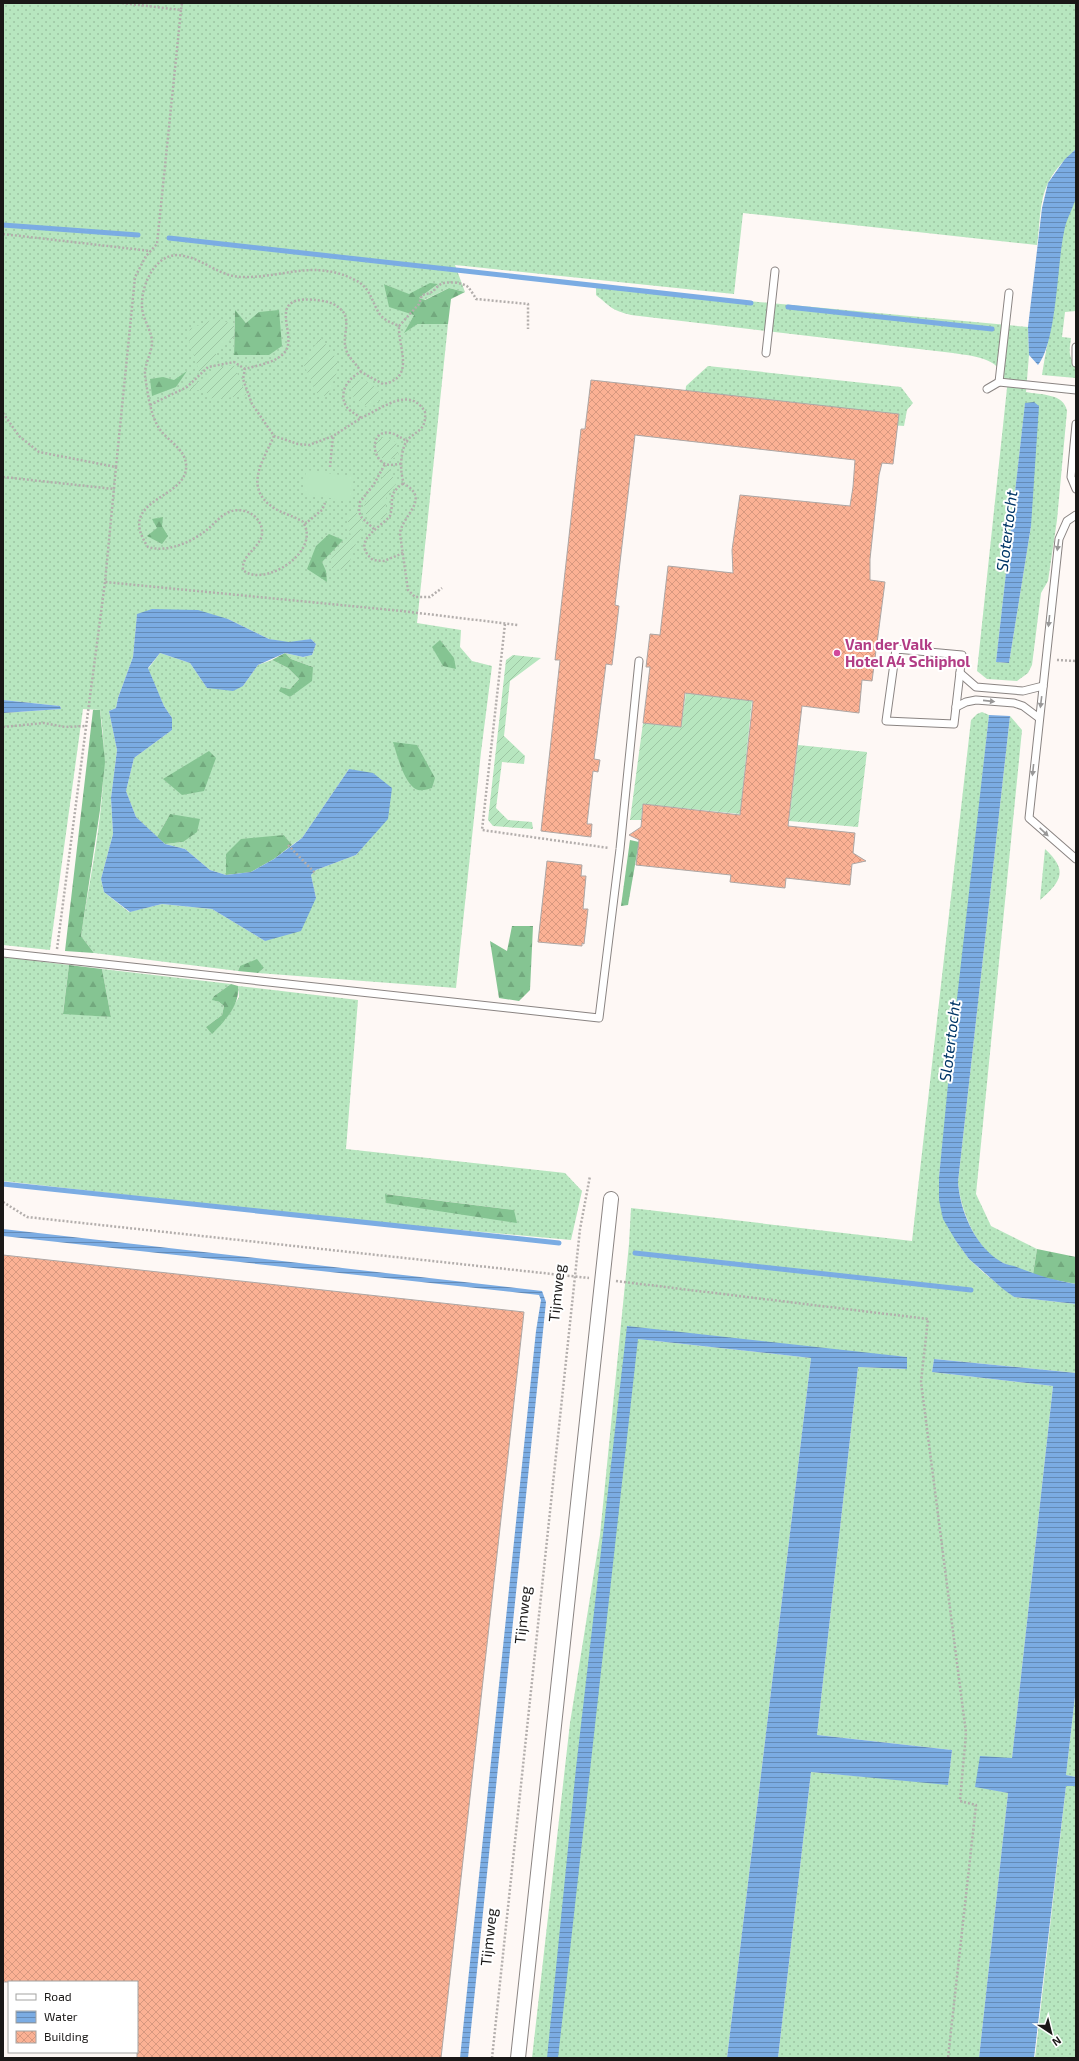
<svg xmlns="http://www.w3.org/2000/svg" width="1079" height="2061" font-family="'Exo 2',sans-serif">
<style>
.grass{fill:url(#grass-dots);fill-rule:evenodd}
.forest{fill:url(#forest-firs)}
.garden{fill:url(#garden-furrows)}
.pitch{fill:#b7e6bf}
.water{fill:url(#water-rules)}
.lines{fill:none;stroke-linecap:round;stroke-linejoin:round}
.stream{stroke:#7bace3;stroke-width:5}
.building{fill:url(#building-cross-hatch);stroke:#ada7a5}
.service-casing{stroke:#8a8482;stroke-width:9}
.minor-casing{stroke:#8a8482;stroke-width:16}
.path{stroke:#b3aeac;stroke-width:2.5;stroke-dasharray:2 2;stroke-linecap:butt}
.service{stroke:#fff;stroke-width:7}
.minor{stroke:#fff;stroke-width:14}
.oneway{fill:#989797}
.hotel-dot{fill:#d1479c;stroke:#fff;stroke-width:1.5}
.labels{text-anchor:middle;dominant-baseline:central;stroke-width:4;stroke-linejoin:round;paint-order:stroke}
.hotel-label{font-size:15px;font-weight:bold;fill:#b23c85;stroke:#fff;text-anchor:start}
.street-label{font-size:15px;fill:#1a1817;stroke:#fff}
.water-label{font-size:16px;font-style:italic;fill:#003667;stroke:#fff}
</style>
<defs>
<pattern id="grass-dots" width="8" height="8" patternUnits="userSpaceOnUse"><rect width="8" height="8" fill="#b7e6bf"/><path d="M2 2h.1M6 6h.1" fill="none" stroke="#9dc5a3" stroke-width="1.8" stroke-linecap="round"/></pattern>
<pattern id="forest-firs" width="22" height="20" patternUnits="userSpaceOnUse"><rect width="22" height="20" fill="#85c492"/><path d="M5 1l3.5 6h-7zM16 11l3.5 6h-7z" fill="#72a87d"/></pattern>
<pattern id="garden-furrows" width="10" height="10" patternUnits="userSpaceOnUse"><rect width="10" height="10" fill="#b7e6bf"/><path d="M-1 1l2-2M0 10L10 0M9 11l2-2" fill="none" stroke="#9dc5a3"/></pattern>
<pattern id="water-rules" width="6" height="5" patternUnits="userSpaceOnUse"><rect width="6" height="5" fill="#7bace3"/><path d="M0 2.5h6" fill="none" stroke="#648bb7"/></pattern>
<pattern id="building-cross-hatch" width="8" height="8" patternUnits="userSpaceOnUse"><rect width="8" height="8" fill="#fbb194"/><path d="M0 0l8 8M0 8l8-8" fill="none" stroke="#d7987f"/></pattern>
</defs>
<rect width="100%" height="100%" fill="#fef8f5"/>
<g class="grass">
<path d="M3,3H1076V149C1066,158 1054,170 1048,183C1039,201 1040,226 1037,245L743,213L734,294L455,265L465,292L449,288L424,300L419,298L438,284L410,295L384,284L414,315L405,332L418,324H448L417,623L461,630L460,647L472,661L492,666L481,752L456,988L258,973L264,968L240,966L238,971L94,953L81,936C92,863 112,783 100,710L83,709L50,950L3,945V713L61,709L60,706L3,700ZM235,311L246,323L234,355ZM137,615L228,619L269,639L289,643L311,639L316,644L312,655L303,657L285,653L291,659L313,667L290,697L281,687L290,689L299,679L288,668L272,660L258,665L243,686L207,688L190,663L160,653L148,669L164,706L172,718V730L134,758L126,791L136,817L157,837L170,814L183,842L165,844L185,849L210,870L226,875V854L284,835L292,845L302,838L349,769L387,819L356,855L316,870L311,875L316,898L265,941L212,909L162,904L129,912L104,892L101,879L113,834L111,798L117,750L109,711L116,708L118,698L133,657Z"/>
<path d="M1076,197V311L1065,312L1062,337L1071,338C1070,348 1067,357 1076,364V378L1042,375C1045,352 1051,330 1054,308C1059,272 1057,229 1076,197Z"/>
<path d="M596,287L1028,327L1029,355L1026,392C1040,395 1064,393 1067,411L1057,520L1048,581L1041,593L1032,665L1028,673L1017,681L987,679L977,671L1007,388C1002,357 978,357 953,353L631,315C611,310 611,307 596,295ZM1025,404L1031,526L1009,663L996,662Z"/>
<path d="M708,366L901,387L913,403L907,410L904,426L843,421L685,398L686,386Z"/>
<path d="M982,712L989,715L939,1177L956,1241L969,1259L984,1273L1014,1297L1076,1304V1373L934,1359L932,1372L1053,1386L1012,1758L975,1786L1008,1793L979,2058H778L811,1772L948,1784L952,1750L817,1735L858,1367L907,1369V1357L638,1339L811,1358L727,2058H532L570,1723L600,1535L629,1244L631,1208L912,1241L971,720L977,714Z"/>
<path d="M1010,716L1022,730L976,1194L991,1226L1037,1249L1033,1274C1023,1271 1011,1267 1001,1262C976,1250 960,1208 958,1182Z"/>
<path d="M1045,849C1068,870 1062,881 1040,900Z"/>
<path d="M3,957L69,965L63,1013L111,1017L102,969L231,984L214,996L213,1000L219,1002L224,1006L222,1015L206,1027L225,1020L239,997L238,986L358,1000L346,1149L565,1173L582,1191L571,1240L338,1219L3,1181ZM386,1194L514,1210L386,1203Z"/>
<path d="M1076,1688V1777L1066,1775Z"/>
<path d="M1066,1786H1076V2058H1035Z"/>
</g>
<g class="forest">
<path d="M430,283L438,284L419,298L425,300L449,288L465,292L451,299L448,324H418L404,333L414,315L389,307L384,284L409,294Z"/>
<path d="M235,310L246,323L259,312L279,310L282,346L269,355H234Z"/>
<path d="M187,371L176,387L152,396L150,379L163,377L174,380Z"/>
<path d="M163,517L162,526L168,536L162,544L147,536L157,528L152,519Z"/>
<path d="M329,534L343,540L322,562L326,571L327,582L307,569L316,546Z"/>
<path d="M440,640L454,658L456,669L443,666L432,647Z"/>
<path d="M285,653L291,659L313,667L312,681L290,697L279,691L281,687L290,689L299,679L288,668L272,660Z"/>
<path d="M93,710H100L105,762L100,810L81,936L94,953L65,951Z"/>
<path d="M393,742L417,745L435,778L432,788C426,790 419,792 414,788C403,779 397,755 393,742Z"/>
<path d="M209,751L216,758L204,791L182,795L163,779Z"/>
<path d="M170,814L200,819L197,832L183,842L165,844L157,837Z"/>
<path d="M284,835L292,845L274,859L251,872L226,875V854L241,839Z"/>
<path d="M630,840L639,842L628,905L621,906Z"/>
<path d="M512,926H533L530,990L519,1001L499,998L490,941L507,951Z"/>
<path d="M257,959L264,968L258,973L238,971L240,966Z"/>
<path d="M69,965L102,969L111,1017L63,1014Z"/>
<path d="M231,984L238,986C240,1005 225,1021 212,1034L206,1027L222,1015L224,1006L219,1002L212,1000L214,996Z"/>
<path d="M385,1194L514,1210L517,1223L386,1203Z"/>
<path d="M1037,1249L1076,1257V1284L1049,1279L1033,1274Z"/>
</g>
<g class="garden">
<path d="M216,318L234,325V337L216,350V361L199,372C196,355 186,345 190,329Z"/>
<path d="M320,338C344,365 341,363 327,396L318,395L303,363Z"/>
<path d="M234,365L246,395L213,400L204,390H188L216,368Z"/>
<path d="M362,379L378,388L380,401L367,407L350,394L353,384Z"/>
<path d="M384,437L396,442L399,456L385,461L377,454L375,442Z"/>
<path d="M389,468L396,484C384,495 385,502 387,517L373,522L366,515L364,504Z"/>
<path d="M356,511L363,523L347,569L332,570L331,559L351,536L348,525V515Z"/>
<path d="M513,655L541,658L510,681L504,736L525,756L524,764L502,762L496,808L508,820L532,822L533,829L493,826L488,820L506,660Z"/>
<path d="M686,693L752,701L740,814L643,804L641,820H630L643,723L681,727Z"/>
<path d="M798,745L867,752L858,827L789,821Z"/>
</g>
<path class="pitch" d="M306,470L354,477L350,501L303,494Z"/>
<g class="water">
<path d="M1076,149C1076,160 1079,187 1076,197C1073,209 1066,219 1064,232C1057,264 1057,341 1038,365L1029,355L1028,327L1042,208L1048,183L1065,159Z"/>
<path d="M1034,402L1039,406L1031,526L1009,663L996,662L1025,403Z"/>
<path d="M152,609L198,610L228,619L269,639L289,642L311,639L316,644L312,655L303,657L285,653L258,665L243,686L233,691L207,688L190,663L160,653L148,668L164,706L172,718V730L134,758L126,791L136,817L165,844L185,849L210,870L226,875L251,872L274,859L302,838L349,769L373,773L392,788L388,819L356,855L316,870L311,875L316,898L301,931L265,941L212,909L162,904L130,912L104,892L101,879L113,834L111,798L117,750L109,711L116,708L118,698L133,657L137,614Z"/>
<path d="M3,700L60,706L61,709L3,713Z"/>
<path d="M989,715L1010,716L958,1182C960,1211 975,1246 1000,1261C1004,1264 1009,1265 1014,1266C1037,1275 1052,1280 1076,1284V1304L1014,1297L1003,1289L969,1259L956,1241L943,1219L939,1200V1177L952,1043Z"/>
<path d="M3,1229L542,1291L546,1302L468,2058H460L536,1331L541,1300L539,1295L3,1236Z"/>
<path d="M627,1326L907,1357V1369L858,1367L817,1735L952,1750L948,1785L811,1772L778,2058H727L811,1358L638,1339L558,2058H547L576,1768Z"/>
<path d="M934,1359L1076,1373V1688L1066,1775L1076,1777V1786H1066L1034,2058H979L1008,1793L975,1787L980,1756L1012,1758L1053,1386L932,1372Z"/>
</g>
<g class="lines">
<g class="stream">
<path d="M3,225L138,235"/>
<path d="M169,238L751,303"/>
<path d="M788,307L992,329"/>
<path d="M3,1184L559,1243"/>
<path d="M635,1253L971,1290"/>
</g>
</g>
<g class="building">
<path d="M591,380L899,414L893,464L882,463L879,475L870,559V580L885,582L872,681L862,680L859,713L802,706L788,826L855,833L853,853L866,861L852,864L850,885L786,878L785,888L730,882L731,875L636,865L639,840L629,835L641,827L643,804L740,815L753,701L685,693L681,727L643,723L650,667H646L650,634L660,635L668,566L733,573L732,550L740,495L850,506L853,487L855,460L635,435L615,605L619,606L612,665L606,664L594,759L600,760L598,772L593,771L587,824H592L591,837L541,831L560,660H555L562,599L581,429H585Z"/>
<path d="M547,861L582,865L581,876H586L583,909H588L584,944L582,943V946L538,942Z"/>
<path d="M3,1255L524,1312L441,2058H137V1982H3Z"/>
</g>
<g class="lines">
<defs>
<g id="service">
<path d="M1009,293L999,382L1076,390"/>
<path d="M1076,347V363"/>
<path d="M766,353L775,271"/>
<path d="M987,389L999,382"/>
<path d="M1076,424L1071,477L1076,489"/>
<path d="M1076,515L1067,521L1059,539L1029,818L1076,859"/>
<path d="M896,649L962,655L954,724L886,721Z"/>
<path d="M960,673L976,687L1023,691L1043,686"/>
<path d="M956,707L966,702L976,700L1014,703L1023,706L1039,718"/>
<path d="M3,953L599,1018L620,849L639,661"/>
</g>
<path id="minor" d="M518,2058L611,1199"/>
</defs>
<use href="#service" class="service-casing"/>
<use href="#minor" class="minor-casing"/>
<g class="path">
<path d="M122,3L181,10L182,3"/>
<path d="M3,234L151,251"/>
<path d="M361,372C357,364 348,358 346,349C342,337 350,324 344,313C339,306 331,302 323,301C259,291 301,335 284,353C275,363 258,365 245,369L243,379L252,404L274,436L298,444L309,445L333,436L361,418C356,414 349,411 346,406C338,392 349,377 361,372L383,384C416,378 398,348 399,326"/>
<path d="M150,405L187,387L208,367L234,362L245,369"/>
<path d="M3,413L19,436L39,452L116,467L135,277L146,256L157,244L181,10"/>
<path d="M361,418C381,409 410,385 425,412C427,434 412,430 405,444C400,456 400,472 404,484C432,499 401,516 400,534L408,590L415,597H430L442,588"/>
<path d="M274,436C263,461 243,488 274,508C282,513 293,516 302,521C324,550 264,589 243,570C241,553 264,547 262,530C260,515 243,506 229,512C220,516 215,523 208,529C192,542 167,553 148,547C114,497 190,500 186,464C185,450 169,441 161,431C150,416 148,394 145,376C144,366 151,354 152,344C153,332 142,319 142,306C141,284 157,249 184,256C205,260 220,277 243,277C283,278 314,259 355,280C370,287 371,300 379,313C383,320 392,323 399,326L419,304L422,295C437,292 432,290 441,284C447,281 464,282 469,288C471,291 474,295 476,299L528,304V329"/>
<path d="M401,464C396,464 390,466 385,464C370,456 371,429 391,433C397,435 402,438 408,442"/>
<path d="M116,467L105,582L402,611L518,625"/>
<path d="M330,467L333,436"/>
<path d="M3,477L114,489"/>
<path d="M305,524L322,510L325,503"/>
<path d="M374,529L362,518L359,512L360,502L374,484L385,464"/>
<path d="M403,553L384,561L373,560C350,541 379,529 390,516C395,499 386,495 404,483"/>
<path d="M505,624L482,830L609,848"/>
<path d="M1057,660L1076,661"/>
<path d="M3,727L44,723L65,727L86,726"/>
<path d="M288,845L316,874"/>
<path d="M57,949L105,582"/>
<path d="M3,1202L27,1217L589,1278"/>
<path d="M616,1281L928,1319L921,1382L966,1733L960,1801L976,1805L948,2058"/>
<path d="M492,2058L580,1229L590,1176"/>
</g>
<use href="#service" class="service"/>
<use href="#minor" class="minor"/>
</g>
<defs><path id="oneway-solid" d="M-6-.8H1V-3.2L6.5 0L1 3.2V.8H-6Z"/></defs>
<g class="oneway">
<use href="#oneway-solid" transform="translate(1058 545) rotate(98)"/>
<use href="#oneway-solid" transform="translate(1049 621) rotate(96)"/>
<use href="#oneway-solid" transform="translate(989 701) rotate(6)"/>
<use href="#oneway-solid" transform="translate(1041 702) rotate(97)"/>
<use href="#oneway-solid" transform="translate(1033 770) rotate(96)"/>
<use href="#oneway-solid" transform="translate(1044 832) rotate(43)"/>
</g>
<circle class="hotel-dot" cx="837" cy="653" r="4"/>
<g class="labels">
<g class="hotel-label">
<text x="845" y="644">Van der Valk<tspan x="845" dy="17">Hotel A4 Schiphol</tspan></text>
</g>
<g class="street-label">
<text transform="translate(556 1293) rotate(-84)">Tijmweg</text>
<text transform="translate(522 1615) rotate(-84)">Tijmweg</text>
<text transform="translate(488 1937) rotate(-84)">Tijmweg</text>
</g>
<g class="water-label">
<text transform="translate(1006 531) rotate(-83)">Slotertocht</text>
<text transform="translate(949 1041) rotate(-83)">Slotertocht</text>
</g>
</g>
<rect width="1079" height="2061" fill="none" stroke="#1a1817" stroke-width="8"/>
<rect x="8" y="1981" width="130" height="72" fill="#ffffff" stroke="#a3a3a2"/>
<rect x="16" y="1994" width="20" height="6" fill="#ffffff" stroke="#a3a3a2"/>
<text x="44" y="2001" font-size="12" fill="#1a1817">Road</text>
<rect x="16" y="2011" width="20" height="12" fill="url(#water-rules)" stroke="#a3a3a2"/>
<text x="44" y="2021" font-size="12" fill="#1a1817">Water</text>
<rect x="16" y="2031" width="20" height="12" fill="url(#building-cross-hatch)" stroke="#a3a3a2"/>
<text x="44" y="2041" font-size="12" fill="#1a1817">Building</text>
<g transform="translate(1051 2033) rotate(145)" stroke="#ffffff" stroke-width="3" paint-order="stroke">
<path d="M0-3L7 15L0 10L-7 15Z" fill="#1a1817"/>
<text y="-6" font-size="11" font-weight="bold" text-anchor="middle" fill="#1a1817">N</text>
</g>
</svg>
